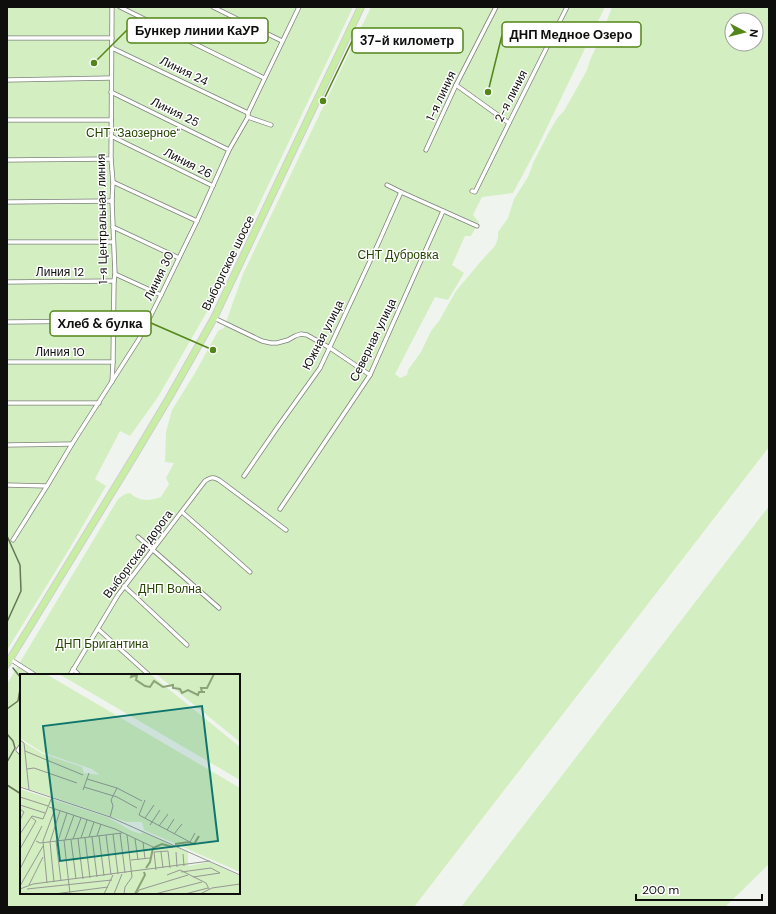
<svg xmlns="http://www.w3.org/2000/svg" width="776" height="914" font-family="'DM Sans',sans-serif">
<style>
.green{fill:#d3eec0;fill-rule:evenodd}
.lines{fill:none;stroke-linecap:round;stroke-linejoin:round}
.stream{stroke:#657757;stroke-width:1.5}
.street-casing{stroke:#7e817c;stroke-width:5}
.primary-casing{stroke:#cfcfcf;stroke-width:8}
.street{stroke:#fff;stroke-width:3.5}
.primary{stroke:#c7eea3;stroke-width:6}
.labels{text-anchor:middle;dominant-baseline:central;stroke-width:3;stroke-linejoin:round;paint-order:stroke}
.street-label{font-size:12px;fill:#0e0f0d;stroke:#fff}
.park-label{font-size:12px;fill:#254400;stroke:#fff}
.inset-river{fill:none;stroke:#8aa477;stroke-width:2}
.inset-road{fill:none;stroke:#969894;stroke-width:1}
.view{fill:#0f766e;fill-opacity:0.15;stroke:#0f766e;stroke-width:2}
.inset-edge{fill:none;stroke:#0e0f0d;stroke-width:2}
.leader{fill:none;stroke:#538519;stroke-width:1.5}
.callout-dot{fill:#538519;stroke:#fff;stroke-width:1.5}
.callout{fill:#fff;stroke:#538519;stroke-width:1.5}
.callout-label{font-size:13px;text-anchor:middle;font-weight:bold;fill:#0e0f0d}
</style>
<rect width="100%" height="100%" fill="#f0f4ee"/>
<g class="green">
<path d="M7,7H353L213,301L158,397L130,436L120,431L95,479L106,486L68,551L7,650Z"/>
<path d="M371,7H605L537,148L513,193L482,197L473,215L479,222L471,236H465L452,265L464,273L448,300L435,297L395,374L400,378L407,375L408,370L421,352L431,331L439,321L456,291L482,260L495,246L498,238V232L508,218L514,199L528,177L534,161L549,132L558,117L564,111L587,70L590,60L602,34L612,7H769V447L414,907H7V684L118,499L125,494L130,493C140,502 149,501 161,497L169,484L166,478L174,463L165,462L166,432L172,410L195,373L218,331L224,328L243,274ZM732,20H756V44H732ZM21,675H239V893H21Z"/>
<path d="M769,506V864L725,907H461Z"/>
</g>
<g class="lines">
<g class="stream">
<path d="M7,536L20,565L21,591L7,622"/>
<path d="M13,668L21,678"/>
<path d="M7,709L18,701L21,683"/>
<path d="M7,734L13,741L15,748L7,762"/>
<path d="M7,785L21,794"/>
</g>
<defs>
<g id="street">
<path d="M120,7L264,78"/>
<path d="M213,7L282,41"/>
<path d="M7,38H112"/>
<path d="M112,48L248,113"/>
<path d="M7,80L111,78"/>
<path d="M456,85L509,123"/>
<path d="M111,92L229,150"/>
<path d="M248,117L271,125"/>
<path d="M7,120H111"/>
<path d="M111,136L213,186"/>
<path d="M426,150L456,85L496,7"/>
<path d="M7,160L111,159"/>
<path d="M113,182L197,221"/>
<path d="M387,185L401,192L477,226"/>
<path d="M472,191L475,192L509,123L567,7"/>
<path d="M7,202L112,201"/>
<path d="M113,227L179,258"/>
<path d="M7,242H113"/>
<path d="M115,274L161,295"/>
<path d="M7,282L114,281"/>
<path d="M214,318L262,341L271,343H277L288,340L295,336L301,334L307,335L330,348L370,375"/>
<path d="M7,322L113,321"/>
<path d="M7,362H113"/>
<path d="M112,382L113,362L114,281L115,274L112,201L113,182L111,159L112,7"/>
<path d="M7,403H99"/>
<path d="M7,445L72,444"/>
<path d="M244,476L277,428L320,368L378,244L401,192"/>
<path d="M7,485L47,486"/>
<path d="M280,509L370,375L443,211"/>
<path d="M182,512L250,572"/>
<path d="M138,537L153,550L219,608"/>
<path d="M13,540L47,486L72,444L139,339L161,295L197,221L229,150L248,117V113L299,7"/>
<path d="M124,586L187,645"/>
<path d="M98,629L149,675"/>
<path d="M10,659L35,675"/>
<path d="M73,669L79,675"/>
<path d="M70,675L118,595L205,481C211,477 213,477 219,480L286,530"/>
<path d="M21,746L18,750L21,753"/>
</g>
<path id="primary" d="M7,664L136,453L170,396L214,318L361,7"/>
</defs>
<use href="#street" class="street-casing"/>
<use href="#primary" class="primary-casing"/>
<use href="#street" class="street"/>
<use href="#primary" class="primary"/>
</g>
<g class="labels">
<g class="street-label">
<text transform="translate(184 71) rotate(26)">Линия 24</text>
<text transform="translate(441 96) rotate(-65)">1-я линия</text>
<text transform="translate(511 96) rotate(-63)">2-я линия</text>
<text transform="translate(175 112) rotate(26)">Линия 25</text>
<text transform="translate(188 163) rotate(27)">Линия 26</text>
<text transform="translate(102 219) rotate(-91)">1-я Центральная линия</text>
<text transform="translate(228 263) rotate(-64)">Выборгское шоссе</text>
<text x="60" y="272">Линия 12</text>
<text transform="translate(159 276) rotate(-64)">Линия 30</text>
<text transform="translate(323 335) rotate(-63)">Южная улица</text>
<text transform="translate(373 340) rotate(-64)">Северная улица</text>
<text x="60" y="352">Линия 10</text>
<text transform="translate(138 554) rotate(-53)">Выборгская дорога</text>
</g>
<g class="park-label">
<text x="133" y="133">СНТ "Заозерное"</text>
<text x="398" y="255">СНТ Дубровка</text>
<text x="170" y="589">ДНП Волна</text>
<text x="102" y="644">ДНП Бригантина</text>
</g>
</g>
<g transform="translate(20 674)">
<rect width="220" height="220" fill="#f0f4ee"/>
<path d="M0,0H26L220,114V198L124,156L122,148H107L0,112V66L23,80L62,93L64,99L80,101L72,95L22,78L0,64ZM39,0H130L220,73V106ZM136,0H201V6V0H220V68ZM0,115L87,143L112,157L121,160L122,158L168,178V192L190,188L220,202V220H0Z" fill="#d3eec0"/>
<path class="inset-river" d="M112,0L111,3L117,1L116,6L125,12L130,13L134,7L143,13L153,11V14L160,15L162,19L168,16L178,21L179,18H185H182L181,14H187L194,0M155,170L169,168L174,170L179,162M126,194L130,188L133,174L142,170L153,173M115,220L125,201L124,198"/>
<path class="inset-road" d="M0,66L4,69L9,116M5,77L63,101M7,95L14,94L57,109M67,105L97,114L122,127M0,113L90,143L220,201M64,113L97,123L117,134M63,116L69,99M0,123L28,132M125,126L119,141L170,168L175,159M0,131L25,139M29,133L95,155L133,173M0,135L4,138L0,146M90,143L93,132L91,126L97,114M125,144L134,131M130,151L140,136M139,152L148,140M147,156L154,145M100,159L105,199M0,160L12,142L23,145L32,123M93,160L98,200M154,160L162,150M86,161L91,201M77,162L81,150M79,162L84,202M69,163L74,148M72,163L77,203M61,164L67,146M65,164L70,204M53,165L61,144M58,165L63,205M115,165L118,186M44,166L50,220M45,166L54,141M51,166L56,205M16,167L20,169L102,159M36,167L41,207M38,167L47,139M123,168L125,185M0,175L16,147L11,143M141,178L143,194M156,178L157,193M163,180L164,192M111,186L130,184M0,195L22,152M136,196L134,178L148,177L150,194M160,196L186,209L189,215M161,198L191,194L200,199M147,201L160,196M173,203L200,199M34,208L30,168L40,137M27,209L23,167L35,135M9,211L23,183M0,212L23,172M0,215L13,210L190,187M7,215L92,206M34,220L88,213M84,220L93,201M94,220L102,200M104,220L105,213L112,203L107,161M117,220L119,216L168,201M135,220L182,208M165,220L188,214M180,220L192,214L220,210"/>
<path class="view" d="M182,32L198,167L40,187L23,52Z"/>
<rect width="220" height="220" class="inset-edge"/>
</g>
<path class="leader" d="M94 63L127 30M488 92L502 35M323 101L352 41M213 350L151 323"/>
<g class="callout-dot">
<circle cx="94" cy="63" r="4"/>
<circle cx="488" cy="92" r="4"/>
<circle cx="323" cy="101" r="4"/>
<circle cx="213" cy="350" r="4"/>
</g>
<g class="callout">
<rect x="127" y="18" width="141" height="25" rx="4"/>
<rect x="502" y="22" width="139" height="25" rx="4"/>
<rect x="352" y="28" width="111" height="25" rx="4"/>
<rect x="50" y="311" width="101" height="25" rx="4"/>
</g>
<g class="callout-label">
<text x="197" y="35">Бункер линии КаУР</text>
<text x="571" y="39">ДНП Медное Озеро</text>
<text x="407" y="45">37-й километр</text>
<text x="100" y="328">Хлеб &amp; булка</text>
</g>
<rect width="776" height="914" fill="none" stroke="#0e0f0d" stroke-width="16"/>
<g transform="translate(744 32) rotate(97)"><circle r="19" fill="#ffffff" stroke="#9f9f9e"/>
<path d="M0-3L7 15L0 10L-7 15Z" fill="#538519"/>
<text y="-6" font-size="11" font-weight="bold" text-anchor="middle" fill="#0e0f0d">N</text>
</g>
<path d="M636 894v6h126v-6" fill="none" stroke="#0e0f0d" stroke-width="2"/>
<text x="642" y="894" font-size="12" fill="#0e0f0d" stroke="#ffffff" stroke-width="3" paint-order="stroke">200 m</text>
</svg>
